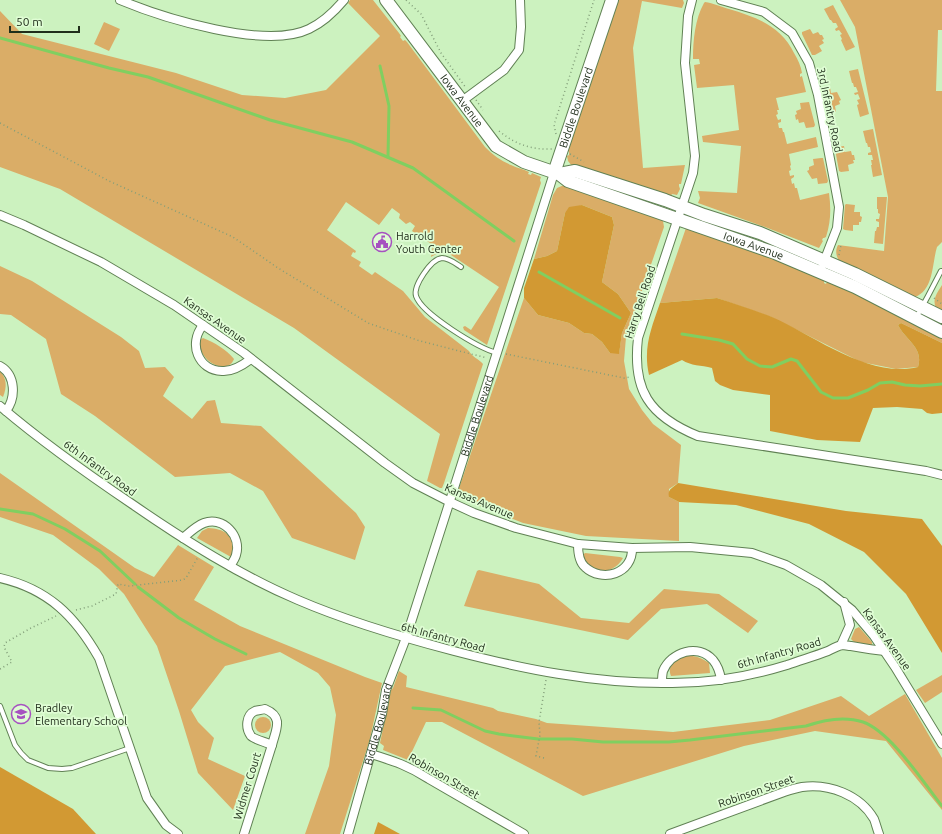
<svg xmlns="http://www.w3.org/2000/svg" width="942" height="834" font-family="Ubuntu,sans-serif">
<style>
.green{fill:#daad67}
.forest{fill:#d29933}
.lines{fill:none;stroke-linecap:round;stroke-linejoin:round}
.stream{stroke:#80cf60;stroke-width:3}
.lane-casing{stroke:#608154;stroke-width:6}
.street-casing{stroke:#608154;stroke-width:10}
.secondary-casing{stroke:#608154;stroke-width:14}
.path{stroke:#829e79;stroke-width:1.5;stroke-dasharray:1 3;stroke-linecap:butt}
.lane{stroke:#fff;stroke-width:4}
.street{stroke:#fff;stroke-width:8}
.secondary{stroke:#fff;stroke-width:12}
.labels{text-anchor:middle;dominant-baseline:central;stroke-width:3.5;stroke-linejoin:round;paint-order:stroke}
.street-label{font-size:11px;fill:#202e1b;stroke:#dffdd4}
.poi-label{font-size:11px;fill:#202e1b;stroke:#dffdd4;text-anchor:start}
</style>
<rect width="100%" height="100%" fill="#ccf2bf"/>
<g class="green">
<path d="M350,0H373L399,33L401,36L400,37L403,41L405,40L407,42L485,147C493,155 501,161 511,165C517,168 523,169 529,172L528,174L531,175L532,173L541,177L540,180L541,183L487,345L464,330L463,327L465,326L471,330L499,287L448,253H438L431,257L433,245L412,231L415,226L410,222L406,224L399,218L400,214L392,208L379,225L346,202L327,230L356,251L355,253L353,252L351,256L361,262L359,266L372,275L375,272L403,291L425,317L469,351C472,357 479,359 483,364L444,483L442,488H440L427,481L440,434L294,328L60,189L0,167V11L22,34L176,73L242,95L285,98L326,90L380,36L348,3Z"/>
<path d="M615,0H683L684,3L682,8L642,1L633,48L643,168L685,165L681,184H679V186L680,189L677,195L672,194L670,198L572,166L568,161L567,156L569,155V152L567,150Z"/>
<path d="M840,0H942V30H938L936,91H942V242L937,247C932,263 934,290 915,297L839,261C836,255 835,251 838,245L884,251L888,197L855,27Z"/>
<path d="M705,2C713,3 722,7 729,9C756,17 781,26 794,53C798,60 801,66 802,73L800,74V77L802,76L806,92L776,98L779,110H777L778,114L776,115L778,120L781,119V122L778,123L779,128H782L783,132H784L787,144L816,137L818,147L789,154L791,165L790,166L791,170L789,171L790,176L794,175V177L791,179L792,184L794,183L795,188H797L800,200L829,193C831,208 831,222 826,237L824,238H823L822,240L823,241L819,248L765,227L698,203L700,198L698,191L737,193L741,146L703,142L702,136L739,130L734,85L697,88L694,65L700,64L699,59H693C693,40 695,19 704,3Z"/>
<path d="M833,5L855,47L846,51L841,40L842,39L840,35L842,34L839,30L836,31L835,29L838,27L836,23H833L831,20H830L824,9Z"/>
<path d="M104,22L120,29L109,51L94,44Z"/>
<path d="M810,29L813,34L818,32L820,35H822L824,39L822,40L824,43L819,46L822,51L815,55H812L802,34V32Z"/>
<path d="M858,69L869,114L860,117L857,105L859,104L857,100L860,99L858,94L855,95L854,93L858,92L856,87H854L853,83H852L849,71Z"/>
<path d="M830,87L831,93L837,92L841,100L839,101L840,104L835,106L836,112L826,113L820,90L821,88Z"/>
<path d="M809,102L815,125L814,127L806,128L804,122L799,123L798,119L796,120L795,115L797,114L796,111L801,109L800,103Z"/>
<path d="M873,129L882,175L873,177L871,165H872L871,160H873L872,155H868V153L871,152L870,147H868L867,143H866L863,131Z"/>
<path d="M844,146L845,152L851,151L852,155H854L855,160H853L854,163L848,165L849,171L841,172L839,171L835,149V147Z"/>
<path d="M821,158H823L828,181L827,183L818,184L817,178L812,179L807,171L809,170V167L814,165L813,159Z"/>
<path d="M564,185L659,217L663,221L664,227L626,337L624,361L629,389L642,410L653,424L681,445L678,483L669,489V497L679,502V541L586,536L523,523L460,498L458,491L524,298L538,315L569,323L584,333L592,334L602,342L610,353H619L622,333L631,313L618,294L602,282L614,225L612,217L582,205L565,213L557,251L547,256L534,259L553,195L557,188Z"/>
<path d="M877,197H887L883,244L874,243L875,231H876L877,227H879V222L876,221V219H879L880,214L878,213V209H877Z"/>
<path d="M846,204L855,205L854,212H860V216L862,217L861,222H859V225H853V231L845,230L843,229L845,205Z"/>
<path d="M686,228L730,239L824,280V283L826,284L828,280L942,335V343L901,323L898,325C905,340 924,347 918,367L896,369L861,362L771,317L717,298L660,303Z"/>
<path d="M0,266L32,281L121,337L139,351L145,368L165,367L174,377L163,396L192,419L207,401L215,400L221,423L261,426L356,513L365,527L355,560L292,538L263,491L230,473L175,477L95,416L61,394L46,339L11,315L0,314Z"/>
<path d="M942,285V311L936,308C932,299 937,293 942,285Z"/>
<path d="M203,338C214,342 227,350 234,359C228,376 197,362 200,340Z"/>
<path d="M0,371C7,379 7,387 3,397L0,395Z"/>
<path d="M0,473L135,568L154,577L178,545L214,567L194,600L240,626L365,677L382,683L370,739L340,834H305L329,766L336,715L330,687L318,673L280,652L225,666L191,710L198,722L214,738L208,759L245,776L233,810L198,773L179,711L157,646L124,594L99,569L53,535L0,517Z"/>
<path d="M208,528C225,529 231,534 235,551L231,557L197,538L202,531Z"/>
<path d="M585,553L620,557L623,558C613,576 588,576 583,555Z"/>
<path d="M479,570L539,584L581,618L629,623L664,589L719,594L758,621L748,633L707,604L661,609L628,640L464,606L477,571Z"/>
<path d="M859,627L872,642V645L854,642L851,639L855,629Z"/>
<path d="M684,656C694,655 700,657 709,663L710,673L671,676C667,665 675,661 684,656Z"/>
<path d="M399,671L407,676L406,687L493,708L498,711L536,719L547,723L673,732L770,720L841,696L869,716L905,694L942,758V810L886,741L815,731L744,746L583,796L442,722H426L408,760L383,750L384,746L380,743L391,690L393,688Z"/>
<path d="M942,675V692L925,703L916,690Z"/>
<circle cx="263" cy="725" r="8"/>
</g>
<g class="forest">
<path d="M582,205L612,217L614,225L602,282L618,294L631,313L622,333L619,354L610,353L602,342L592,334L584,333L569,323L538,315L524,298V288L534,259L547,256L557,251L565,213L569,207Z"/>
<path d="M717,298C735,304 754,310 772,317C815,336 869,379 918,367C924,347 905,340 898,325L901,323L942,343V413L932,414L927,413L922,409L897,407L873,408L860,442L817,440L770,431V395L733,390L720,385L715,381L712,368C701,365 691,366 682,360L649,375C643,348 651,329 660,303Z"/>
<path d="M678,483L846,511L922,519L942,546V653L906,594L864,552L809,524L736,505L679,502L669,497C667,489 673,488 678,483Z"/>
<path d="M0,767L73,809L96,834H0Z"/>
<path d="M378,822L400,834H374Z"/>
</g>
<g class="lines">
<g class="stream">
<path d="M0,38L109,68L148,77L270,120L352,142L413,168L514,241"/>
<path d="M380,66L389,106L388,157"/>
<path d="M539,272L620,318"/>
<path d="M682,334L719,340L733,344L747,359L760,366L772,367L791,359L797,361L821,392L833,398H848L868,390L880,383L892,382L905,385L920,386L942,384"/>
<path d="M0,509L33,514L65,529L100,551L135,584"/>
<path d="M138,587L179,618L215,639L246,654"/>
<path d="M413,708L441,710L485,731L499,734L538,739"/>
<path d="M540,739H572L603,742H669L690,740L806,726C823,720 845,716 863,722C891,732 923,782 942,806"/>
</g>
<defs>
<g id="lane">
<path d="M461,267C455,263 449,258 442,258C431,259 413,286 416,296C422,314 478,348 497,353"/>
<path d="M916,318L928,296L941,271H942"/>
<path d="M0,706L15,745L21,753L28,760L48,768L62,769L72,768L130,748"/>
</g>
<g id="street">
<path d="M120,0C163,18 266,50 309,29C324,22 334,12 344,0"/>
<path d="M692,0L688,16L685,63L695,156L693,173L638,338C632,390 649,416 698,436L926,471L942,475"/>
<path d="M721,0L764,12L792,33L809,63L818,95L839,207L837,228L823,264"/>
<path d="M462,101L504,70L519,50L521,27L520,0"/>
<path d="M0,215L24,225L101,262L174,305L244,353L385,463L413,483L450,502L474,513L516,528L578,544L632,548L690,547L752,553L786,565L821,585L852,610L874,636L895,667L942,744"/>
<path d="M203,325C188,344 198,370 222,371C232,372 243,365 251,359"/>
<path d="M0,366C16,375 16,398 6,411"/>
<path d="M0,406C42,442 86,473 132,504C184,540 239,575 298,600C349,622 401,637 454,651C523,669 592,683 664,683C705,684 748,677 787,665C801,660 815,656 828,651C832,649 837,646 842,645C845,645 848,646 851,646C862,648 873,650 885,651"/>
<path d="M183,538C189,533 196,526 204,523C223,516 242,536 236,555C235,559 232,563 230,566"/>
<path d="M578,544C578,552 579,562 585,567C602,583 633,574 632,548"/>
<path d="M0,578C48,589 75,616 99,658L147,798L166,825L178,834"/>
<path d="M841,645L850,625L844,602"/>
<path d="M662,683C662,679 662,675 663,671C671,652 698,643 713,660C718,666 720,672 721,680"/>
<path d="M265,709C284,717 276,729 272,745C266,742 255,740 251,736C245,728 246,715 255,711C258,710 261,710 265,709Z"/>
<path d="M371,754C394,761 409,766 429,779L524,834"/>
<path d="M244,834L272,745"/>
<path id="s1" d="M348,834L382,714L386,690L406,638L447,510L554,173"/>
<path d="M670,834L784,792C790,790 796,788 802,787C829,783 860,795 874,819C876,824 877,829 879,834"/>
</g>
<g id="secondary">
<path id="s2" d="M386,0L496,146L524,162L559,174L568,181L775,253L855,287L942,332"/>
<path id="s3" d="M554,173L612,0"/>
<path d="M559,174L575,171L665,200L704,215L760,233L855,274L942,317"/>
</g>
</defs>
<use href="#lane" class="lane-casing"/>
<use href="#street" class="street-casing"/>
<use href="#secondary" class="secondary-casing"/>
<g class="path">
<path d="M406,0L421,14L441,53L466,88"/>
<path d="M476,100L483,110"/>
<path d="M0,123L109,181L233,237L278,268L368,323L420,341L487,358"/>
<path d="M499,131C515,144 531,150 552,149"/>
<path d="M556,134L554,125L594,0"/>
<path d="M570,154L584,162"/>
<path d="M839,255L841,245"/>
<path d="M934,298L942,304"/>
<path d="M506,354L624,378L631,377"/>
<path d="M76,610L92,606L116,594L118,584L129,586L183,580L186,578L198,557"/>
<path d="M0,669L12,662L4,647L5,643L31,628L56,616"/>
<path d="M544,758L536,756L540,735L539,722L546,680"/>
</g>
<use href="#lane" class="lane"/>
<use href="#street" class="street"/>
<use href="#secondary" class="secondary"/>
</g>
<defs>
<symbol id="civic-ring" viewBox="-11 -11 22 22"><circle r="9.5" fill="#dffdd4" stroke="#a651c0" stroke-width="1.5"/><path d="M-.6-6.5H3V-4.5H.6V-3L4-1V1h2V6H-6V1h2V-1L-.6-3ZM-1.2 2.5V6h2.4V2.5Z" fill="#a651c0"/></symbol>
<symbol id="school-ring" viewBox="-11 -11 22 22"><circle r="9.5" fill="#dffdd4" stroke="#a651c0" stroke-width="1.5"/><path d="M0-5L7-2L0 1L-7-2ZM-4 1L0 2.5L4 1V4Q0 6-4 4Z" fill="#a651c0"/></symbol>
</defs>
<g fill-rule="evenodd">
<use href="#civic-ring" x="371" y="231" width="22" height="22"/>
<use href="#school-ring" x="10" y="703" width="22" height="22"/>
</g>
<g class="labels">
<g class="street-label">
<text stroke="none"><textPath href="#s2" startOffset="126">Iowa Avenue</textPath></text>
<text stroke="none"><textPath href="#s3" startOffset="69">Biddle Boulevard</textPath></text>
<text transform="translate(830 110) rotate(78)">3rd Infantry Road</text>
<text stroke="none"><textPath href="#s2" startOffset="460">Iowa Avenue</textPath></text>
<text transform="translate(640 302) rotate(-72)">Harry Bell Road</text>
<text transform="translate(215 320) rotate(35)">Kansas Avenue</text>
<text stroke="none"><textPath href="#s1" startOffset="438">Biddle Boulevard</textPath></text>
<text transform="translate(100 468) rotate(36)">6th Infantry Road</text>
<text transform="translate(479 501) rotate(23)">Kansas Avenue</text>
<text transform="translate(443 637) rotate(15)">6th Infantry Road</text>
<text transform="translate(887 639) rotate(54)">Kansas Avenue</text>
<text transform="translate(779 653) rotate(-16)">6th Infantry Road</text>
<text stroke="none"><textPath href="#s1" startOffset="114">Biddle Boulevard</textPath></text>
<text transform="translate(444 776) rotate(30)">Robinson Street</text>
<text transform="translate(247 786) rotate(-73)">Widmer Court</text>
<text transform="translate(756 791) rotate(-19)">Robinson Street</text>
</g>
<g class="poi-label">
<text x="396" y="236">Harrold<tspan x="396" dy="13">Youth Center</tspan></text>
<text x="35" y="708">Bradley<tspan x="35" dy="13">Elementary School</tspan></text>
</g>
</g>
<path d="M10 26v6h69v-6" fill="none" stroke="#202e1b" stroke-width="2"/>
<text x="16" y="26" font-size="12" fill="#202e1b" stroke="#dffdd4" stroke-width="3" paint-order="stroke">50 m</text>
</svg>
